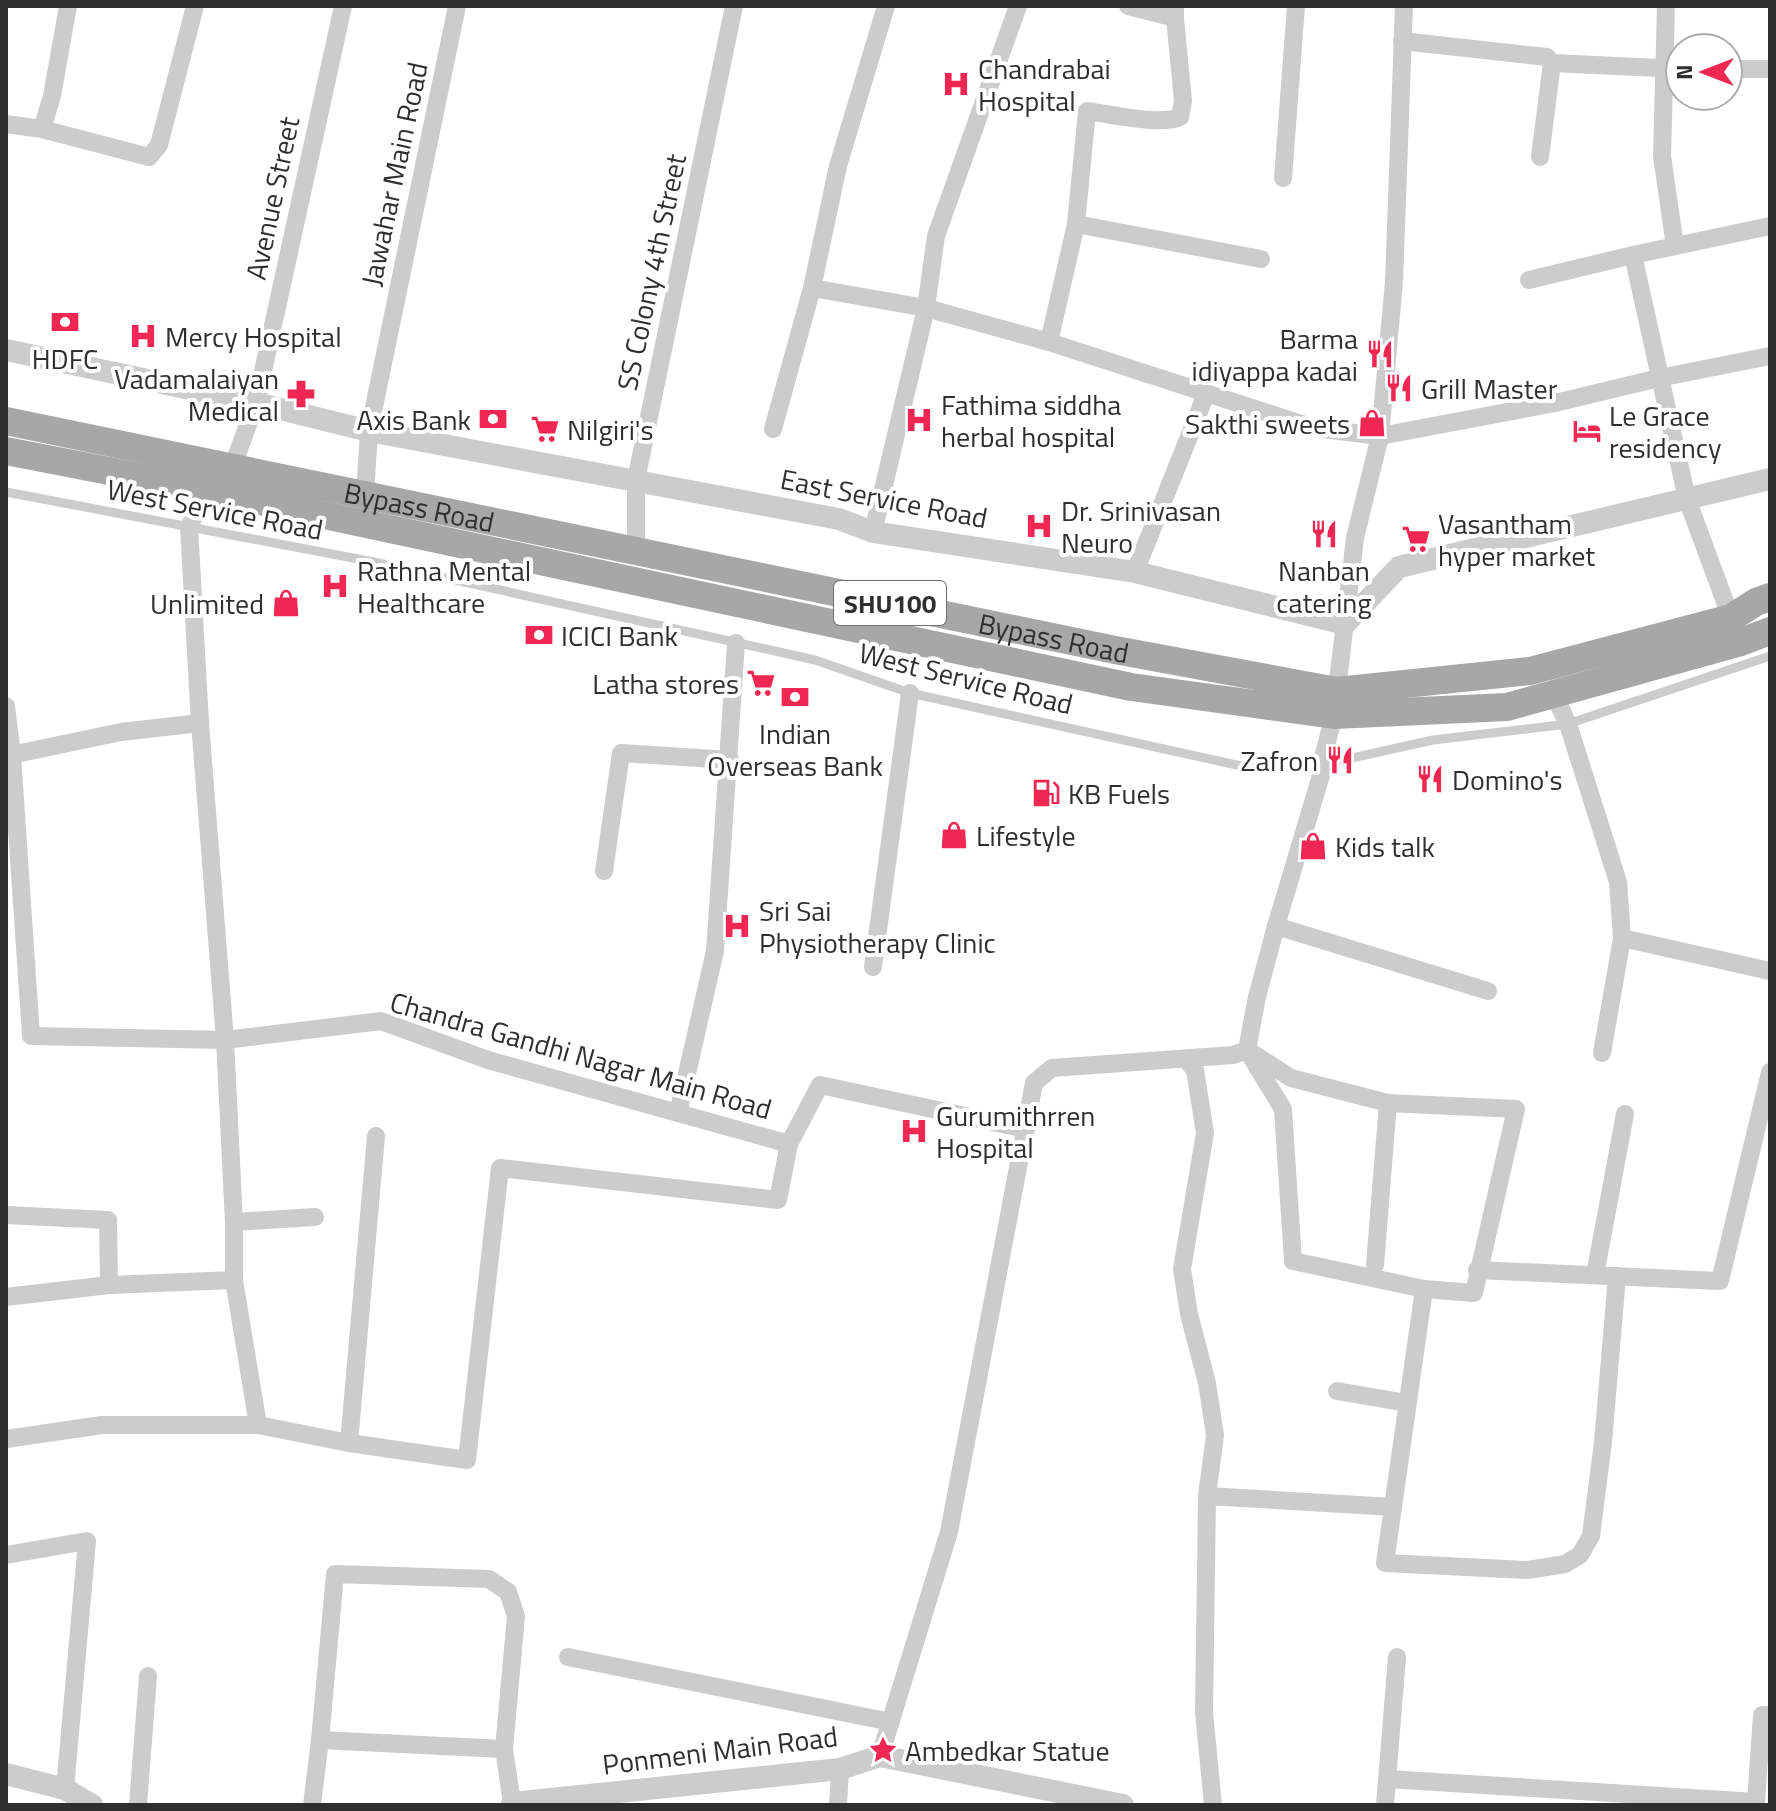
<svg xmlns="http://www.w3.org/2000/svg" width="1776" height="1811" font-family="'Titillium Web',sans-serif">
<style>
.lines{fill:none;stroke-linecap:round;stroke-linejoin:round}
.service{stroke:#ccc;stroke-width:9}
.minor{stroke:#ccc;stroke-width:18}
.tertiary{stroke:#ccc;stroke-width:22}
.primary{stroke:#a7a7a7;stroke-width:28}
.labels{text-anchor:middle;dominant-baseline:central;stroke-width:8;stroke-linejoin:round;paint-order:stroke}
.shield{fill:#fff;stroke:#6d6d6d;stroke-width:2}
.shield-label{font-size:26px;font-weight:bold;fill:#2f2f2f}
.poi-label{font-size:28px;fill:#2f2f2f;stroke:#fff;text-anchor:start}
.street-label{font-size:28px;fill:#2f2f2f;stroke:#fff}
</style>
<rect width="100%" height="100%" fill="#fff"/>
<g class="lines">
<path class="service" d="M6,492L374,562L815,660L910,693L1255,769L1321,765L1433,740L1568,724L1770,656"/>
<g class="minor">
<path d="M1128,6L1175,18V9"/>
<path d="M1666,6L1662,156L1675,246"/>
<path d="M1402,41L1547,57L1552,63L1680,69"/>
<path d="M1728,69H1770"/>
<path d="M6,124L42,129L149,157L159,145L195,6"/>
<path d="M42,129L52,96L68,6"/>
<path d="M1540,157L1552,63"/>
<path d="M1283,178L1296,6"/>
<path d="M1076,224L1261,259"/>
<path d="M1633,255L1687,499L1734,626"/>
<path d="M1529,280L1633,255L1770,226"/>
<path d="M812,288L926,308L1049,342L1314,428L1380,436L1555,403L1659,378L1770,356"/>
<path d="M1049,342L1076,224L1087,111C1110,114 1161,126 1180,117L1183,101L1175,18"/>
<path d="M773,429L812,288L838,166L886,6"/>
<path d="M365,495L369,431L457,6"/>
<path d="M873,532L926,308L936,236L1018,6"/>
<path d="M636,550V480L734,6"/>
<path d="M1135,572L1206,394"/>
<path d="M1554,695L1568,724L1618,882L1622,938"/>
<path d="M6,706L12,755L31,1036L225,1040L381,1021L488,1060L789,1144L820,1085L1026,1129"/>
<path d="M6,756L121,732L200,723"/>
<path d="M604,871L621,753L730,760"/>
<path d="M1276,926L1488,991"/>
<path d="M873,967L910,693"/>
<path d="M1247,1050L1283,1109L1293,1261L1424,1289L1385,1563L1528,1570L1565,1564L1580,1555L1591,1536L1603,1442L1617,1276"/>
<path d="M1252,1053L1291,1078L1388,1103L1516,1109L1474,1293L1424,1289"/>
<path d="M1602,1053L1622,938L1770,971"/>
<path d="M1186,1059L1195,1070L1205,1133L1182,1269L1189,1314L1207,1383L1215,1435L1207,1496L1204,1712L1213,1805"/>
<path d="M678,1113L715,951L736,643"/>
<path d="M376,1136L349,1443L467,1460L500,1168L778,1200L789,1144"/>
<path d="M6,1215L108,1220L109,1285L234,1280V1222L225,1040L200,723L189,527L207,490L232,468L256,403L343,6"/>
<path d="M234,1222L315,1217"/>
<path d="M1375,1265L1388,1103"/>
<path d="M1477,1270L1720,1281L1770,1072"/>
<path d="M1595,1275L1625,1114"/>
<path d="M234,1280L258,1425L349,1443"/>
<path d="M6,1297L109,1285"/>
<path d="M1337,1391L1407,1403"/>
<path d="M6,1439L102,1425H258"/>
<path d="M1207,1496L1393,1507"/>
<path d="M6,1555L87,1541L65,1789"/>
<path d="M568,1657L891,1722"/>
<path d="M320,1740L504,1749"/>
<path d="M880,1756L949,1532L1034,1083L1052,1068L1233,1055L1247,1050L1257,997L1276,926L1322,772L1321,765L1334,715L1355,538L1380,436L1394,282L1404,6"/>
<path d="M1388,1779L1756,1802L1762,1715H1770"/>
<path d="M138,1805L148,1676"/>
<path d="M312,1805L320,1740L335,1574L489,1579L508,1592L516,1616L504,1749L512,1803"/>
<path d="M838,1805L840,1769"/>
<path d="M1385,1805L1397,1657"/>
</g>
<g class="tertiary">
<path d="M6,350L256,403L369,431L839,519L873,532L1135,572L1345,624L1399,567L1770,479"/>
<path d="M6,1774L65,1789L92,1805"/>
<path d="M512,1805V1803L840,1769L880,1756L1123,1805"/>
</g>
<g class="primary">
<path id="s1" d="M6,421L1115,650L1337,691L1530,671L1731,618L1756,602L1770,597"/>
<path d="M6,451L207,490L1131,687L1334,715L1507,707L1741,642L1770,631"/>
</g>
</g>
<defs>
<symbol id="hospital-bare" viewBox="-9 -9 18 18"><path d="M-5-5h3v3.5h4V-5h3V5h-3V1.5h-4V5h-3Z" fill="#f02752" stroke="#fff" stroke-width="2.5" paint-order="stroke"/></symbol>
<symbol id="bank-bare" viewBox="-9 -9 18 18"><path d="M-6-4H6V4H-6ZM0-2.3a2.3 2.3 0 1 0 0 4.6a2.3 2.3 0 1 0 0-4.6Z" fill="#f02752" stroke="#fff" stroke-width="2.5" paint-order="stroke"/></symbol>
<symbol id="restaurant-bare" viewBox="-9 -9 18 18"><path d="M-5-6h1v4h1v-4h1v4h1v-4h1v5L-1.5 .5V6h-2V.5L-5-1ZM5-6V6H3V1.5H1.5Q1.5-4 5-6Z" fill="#f02752" stroke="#fff" stroke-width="2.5" paint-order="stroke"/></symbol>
<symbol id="pharmacy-bare" viewBox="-9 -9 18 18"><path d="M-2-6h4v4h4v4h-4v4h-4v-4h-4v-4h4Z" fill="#f02752" stroke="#fff" stroke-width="2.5" paint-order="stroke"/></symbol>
<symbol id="shop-bare" viewBox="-9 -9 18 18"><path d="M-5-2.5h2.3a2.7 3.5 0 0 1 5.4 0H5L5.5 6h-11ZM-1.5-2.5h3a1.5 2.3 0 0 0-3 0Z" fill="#f02752" stroke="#fff" stroke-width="2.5" paint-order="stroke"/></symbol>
<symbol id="supermarket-bare" viewBox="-9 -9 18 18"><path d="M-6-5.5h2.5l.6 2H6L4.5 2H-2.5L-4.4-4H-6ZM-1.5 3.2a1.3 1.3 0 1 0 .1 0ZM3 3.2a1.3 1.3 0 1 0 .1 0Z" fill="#f02752" stroke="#fff" stroke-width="2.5" paint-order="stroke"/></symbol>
<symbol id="hotel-bare" viewBox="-9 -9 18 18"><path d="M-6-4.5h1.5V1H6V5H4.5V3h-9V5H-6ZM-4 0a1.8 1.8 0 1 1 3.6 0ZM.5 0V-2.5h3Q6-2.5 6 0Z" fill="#f02752" stroke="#fff" stroke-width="2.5" paint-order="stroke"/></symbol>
<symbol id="fuel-bare" viewBox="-9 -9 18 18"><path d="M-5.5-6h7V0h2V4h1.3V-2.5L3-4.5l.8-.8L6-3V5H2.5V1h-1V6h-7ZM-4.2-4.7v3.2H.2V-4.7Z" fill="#f02752" stroke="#fff" stroke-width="2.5" paint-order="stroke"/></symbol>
<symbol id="sight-bare" viewBox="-9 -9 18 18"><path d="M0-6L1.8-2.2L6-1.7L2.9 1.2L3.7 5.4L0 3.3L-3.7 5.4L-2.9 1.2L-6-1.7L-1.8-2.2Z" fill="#f02752" stroke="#fff" stroke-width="2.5" paint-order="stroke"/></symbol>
</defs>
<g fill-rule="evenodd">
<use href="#hospital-bare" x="936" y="64" width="40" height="40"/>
<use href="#bank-bare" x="45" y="302" width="40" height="40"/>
<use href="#hospital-bare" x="123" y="316" width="40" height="40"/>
<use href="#restaurant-bare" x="1360" y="334" width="40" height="40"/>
<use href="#restaurant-bare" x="1379" y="368" width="40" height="40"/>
<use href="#pharmacy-bare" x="281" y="374" width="40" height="40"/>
<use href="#bank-bare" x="473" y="399" width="40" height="40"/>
<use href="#hospital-bare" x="899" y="400" width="40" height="40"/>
<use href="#shop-bare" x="1352" y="403" width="40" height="40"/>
<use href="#supermarket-bare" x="525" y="409" width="40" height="40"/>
<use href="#hotel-bare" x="1567" y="411" width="40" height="40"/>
<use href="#hospital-bare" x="1019" y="506" width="40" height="40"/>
<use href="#restaurant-bare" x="1304" y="514" width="40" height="40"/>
<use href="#supermarket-bare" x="1396" y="519" width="40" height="40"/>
<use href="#hospital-bare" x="315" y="566" width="40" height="40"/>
<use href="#shop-bare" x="266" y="583" width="40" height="40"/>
<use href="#bank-bare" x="519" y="615" width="40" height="40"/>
<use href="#supermarket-bare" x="741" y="663" width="40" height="40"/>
<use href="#bank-bare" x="775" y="677" width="40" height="40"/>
<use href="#restaurant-bare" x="1320" y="740" width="40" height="40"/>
<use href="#restaurant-bare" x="1410" y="759" width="40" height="40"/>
<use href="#fuel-bare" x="1026" y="773" width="40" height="40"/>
<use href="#shop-bare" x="934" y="815" width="40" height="40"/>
<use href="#shop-bare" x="1293" y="826" width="40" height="40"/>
<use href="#hospital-bare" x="717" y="906" width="40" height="40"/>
<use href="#hospital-bare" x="894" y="1111" width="40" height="40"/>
<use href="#sight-bare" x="863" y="1730" width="40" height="40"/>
</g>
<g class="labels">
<rect class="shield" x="834" y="581" width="112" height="44" rx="6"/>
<g class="shield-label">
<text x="890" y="603">SHU100</text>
</g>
<g class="poi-label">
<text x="978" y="68">Chandrabai<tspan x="978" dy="32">Hospital</tspan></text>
<text x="165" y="336">Mercy Hospital</text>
<text x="1358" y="338" text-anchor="end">Barma<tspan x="1358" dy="32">idiyappa kadai</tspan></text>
<text x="65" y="358" text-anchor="middle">HDFC</text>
<text x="279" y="378" text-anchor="end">Vadamalaiyan<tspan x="279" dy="32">Medical</tspan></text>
<text x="1421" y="388">Grill Master</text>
<text x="941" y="404">Fathima siddha<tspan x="941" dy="32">herbal hospital</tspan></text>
<text x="1609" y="415">Le Grace<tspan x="1609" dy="32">residency</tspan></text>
<text x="471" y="419" text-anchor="end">Axis Bank</text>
<text x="1350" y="423" text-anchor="end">Sakthi sweets</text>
<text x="567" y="429">Nilgiri's</text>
<text x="1061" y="510">Dr. Srinivasan<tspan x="1061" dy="32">Neuro</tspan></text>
<text x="1438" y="523">Vasantham<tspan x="1438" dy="32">hyper market</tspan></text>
<text x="357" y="570">Rathna Mental<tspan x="357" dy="32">Healthcare</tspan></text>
<text x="1324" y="570" text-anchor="middle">Nanban<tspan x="1324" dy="32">catering</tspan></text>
<text x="264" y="603" text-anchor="end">Unlimited</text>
<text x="561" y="635">ICICI Bank</text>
<text x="739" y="683" text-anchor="end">Latha stores</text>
<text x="795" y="733" text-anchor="middle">Indian<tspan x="795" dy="32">Overseas Bank</tspan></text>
<text x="1318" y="760" text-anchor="end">Zafron</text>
<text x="1452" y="779">Domino's</text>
<text x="1068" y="793">KB Fuels</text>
<text x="976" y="835">Lifestyle</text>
<text x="1335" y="846">Kids talk</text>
<text x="759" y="910">Sri Sai<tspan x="759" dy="32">Physiotherapy Clinic</tspan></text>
<text x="936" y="1115">Gurumithrren<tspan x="936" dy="32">Hospital</tspan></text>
<text x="905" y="1750">Ambedkar Statue</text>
</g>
<g class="street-label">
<text transform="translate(394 174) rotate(-78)">Jawahar Main Road</text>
<text transform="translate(272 198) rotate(-78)">Avenue Street</text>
<text transform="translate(651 272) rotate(-78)">SS Colony 4th Street</text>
<text transform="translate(884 498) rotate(11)">East Service Road</text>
<text stroke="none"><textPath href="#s1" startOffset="422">Bypass Road</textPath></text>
<text transform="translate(215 509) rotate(11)">West Service Road</text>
<text stroke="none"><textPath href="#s1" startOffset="1070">Bypass Road</textPath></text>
<text transform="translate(966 678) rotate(14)">West Service Road</text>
<text transform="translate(581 1055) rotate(16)">Chandra Gandhi Nagar Main Road</text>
<text transform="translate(720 1750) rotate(-7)">Ponmeni Main Road</text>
</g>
</g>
<rect width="1776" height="1811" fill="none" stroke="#2f2f2f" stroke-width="16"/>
<g transform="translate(1704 72) rotate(270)"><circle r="38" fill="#ffffff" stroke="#acacac" stroke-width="2"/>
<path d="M0-6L14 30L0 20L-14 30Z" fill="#f02752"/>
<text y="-12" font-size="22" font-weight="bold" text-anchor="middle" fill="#2f2f2f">N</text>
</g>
</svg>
